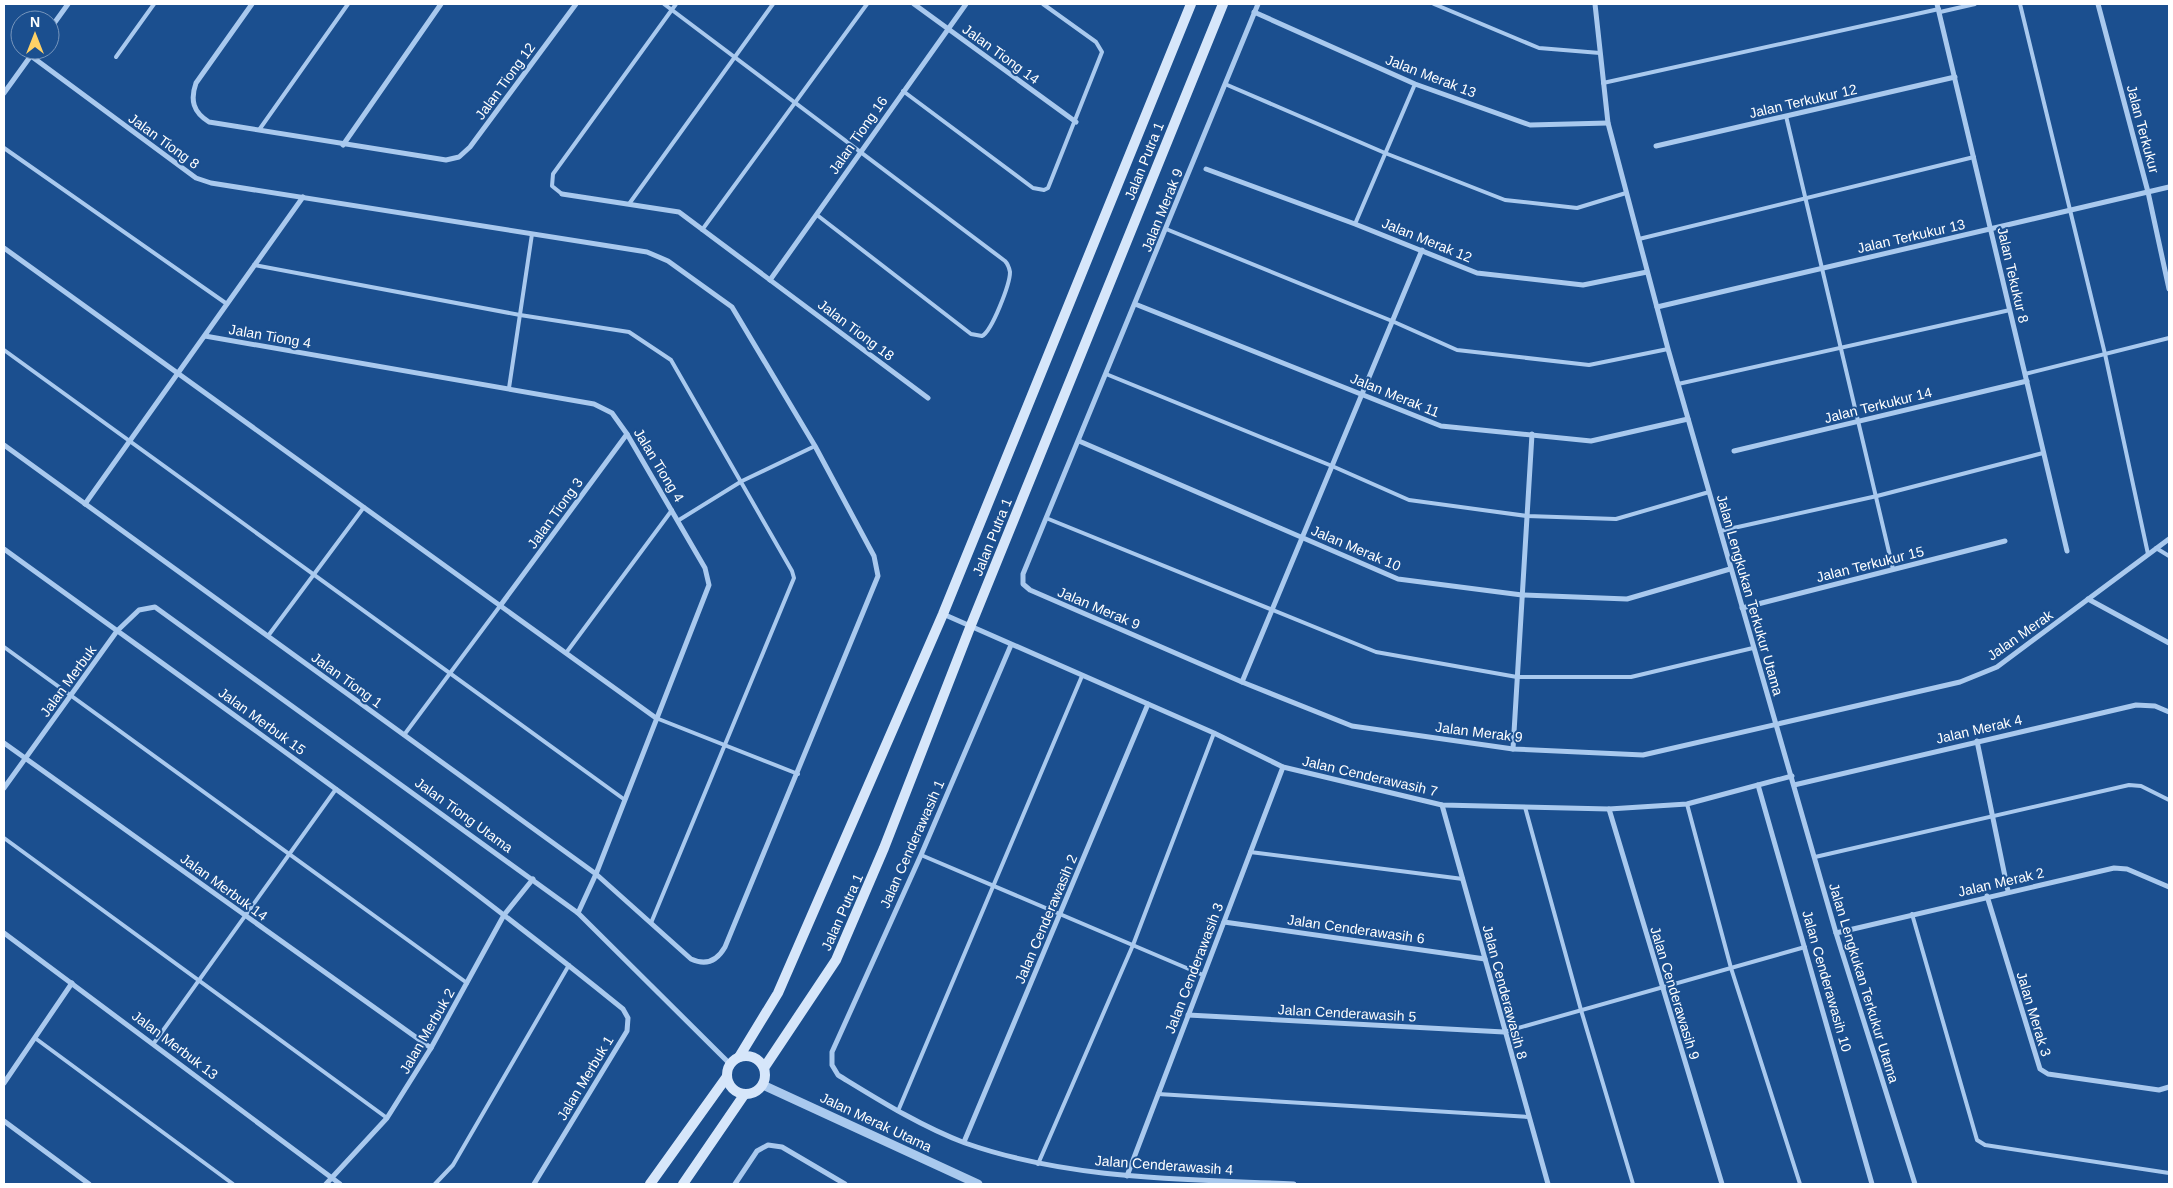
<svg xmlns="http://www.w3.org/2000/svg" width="2173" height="1188" font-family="Helvetica,sans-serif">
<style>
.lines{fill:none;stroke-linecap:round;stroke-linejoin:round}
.service{stroke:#a9c9ee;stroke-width:4}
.minor{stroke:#a9c9ee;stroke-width:5}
.tertiary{stroke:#a9c9ee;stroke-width:9}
.secondary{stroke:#d6e6fa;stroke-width:10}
.labels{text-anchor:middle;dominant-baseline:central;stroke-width:4;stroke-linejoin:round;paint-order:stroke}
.street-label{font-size:14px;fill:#fff;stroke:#1b4f8f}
</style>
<rect width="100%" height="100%" fill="#1b4f8f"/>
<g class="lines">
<g class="service">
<path d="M664,4L1005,261C1008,264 1009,267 1010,272C1010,284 992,331 982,336L971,334L817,215"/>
<path d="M1434,4L1539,48L1600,53"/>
<path d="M2020,4L2105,354L2148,554"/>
<path d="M1940,12L1975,4"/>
<path d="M116,57L154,4"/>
<path d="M1603,83L1939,9"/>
<path d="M1225,84L1385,153L1505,200L1577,208L1626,193"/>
<path d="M903,91L1033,188L1044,190L1048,188L1102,52L1096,42L1043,4"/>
<path d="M1786,116L1893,569"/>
<path d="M259,130L348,4"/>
<path d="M4,148L227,304"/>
<path d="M562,194L552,186L553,174L676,4"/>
<path d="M629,204L773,4"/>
<path d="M1355,224L1415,84"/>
<path d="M1166,229L1392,321L1457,350L1589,365L1668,349"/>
<path d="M702,230L867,4"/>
<path d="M1639,239L1974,157"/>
<path d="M254,265L520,315L629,332L671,360L792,571L794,578L651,923"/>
<path d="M4,350L625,800"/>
<path d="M1106,374L1332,466L1409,500L1527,516L1616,519L1709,492"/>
<path d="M2025,374L2169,338"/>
<path d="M1678,384L2010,310"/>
<path d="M509,388L532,234"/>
<path d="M1046,518L1376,652L1517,677H1631L1753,648"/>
<path d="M679,520L742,481L815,446"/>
<path d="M1720,531L1877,496L2043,453"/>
<path d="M2156,548L2169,556"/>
<path d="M268,636L364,507"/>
<path d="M4,647L467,983"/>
<path d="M566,653L672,510"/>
<path d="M656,718L798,774"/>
<path d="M404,735L500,606"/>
<path d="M1687,804L1731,968L1800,1184"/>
<path d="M1525,807L1581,1010L1633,1184"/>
<path d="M4,838L387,1118"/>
<path d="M1250,852L1463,879"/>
<path d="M921,855L1203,975"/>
<path d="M1815,857L2129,785L2141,786L2169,800"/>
<path d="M1912,914L1977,1140L1985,1145L2169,1173"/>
<path d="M1504,1032L1805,947"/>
<path d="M35,1038L233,1184"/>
<path d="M154,1043L336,789"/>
<path d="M1158,1094L1529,1117"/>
<path d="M898,1111L1082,676"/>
<path d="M1038,1164L1133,945L1214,733"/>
<path d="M435,1184L453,1165L569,965"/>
</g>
<g class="minor">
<path d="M252,4L196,83C190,100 193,112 209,122L446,160L459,157L470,147L576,4"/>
<path d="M914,4L1076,122"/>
<path d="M1258,4L1023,574V584L1030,590L1242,682L1352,726L1513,749L1643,755L1960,682L1997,667L2169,539"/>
<path d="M1595,4L1608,123L1668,349L1836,933L1915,1184"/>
<path d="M1937,4L2067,551"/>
<path d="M2098,4L2148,192L2169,289"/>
<path d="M1254,12L1415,84L1530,125L1608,123"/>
<path d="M50,29L68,4"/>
<path d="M4,93L35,50"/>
<path d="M343,145L441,4"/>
<path d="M1656,146L1955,77"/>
<path d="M1206,169L1355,224L1477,273L1583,285L1647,272"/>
<path d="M562,194L679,212L928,398"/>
<path d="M4,248L656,718"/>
<path d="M770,280L966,4"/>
<path d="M1135,304L1441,426L1591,441L1688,419"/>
<path d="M1657,307L2169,187"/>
<path d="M205,336L594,404L612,413L627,434L705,568L709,585L596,874L578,913"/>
<path d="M1079,441L1398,579L1522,595L1627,599L1730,569"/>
<path d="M4,445L596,874L691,959C706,966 717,961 725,947L878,576L874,556L815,446L732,307L668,261L647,252L211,183L196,178L31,56"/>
<path d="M1734,451L2027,381"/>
<path d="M85,504L303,197"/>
<path d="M4,549C212,700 423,847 623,1009L628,1018L627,1031L534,1184"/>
<path d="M2088,599L2169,643"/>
<path d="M500,606L627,434"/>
<path d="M1742,608L2005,541"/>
<path d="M943,614L1214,733L1283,767L1442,805L1609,809L1687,804L1792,776"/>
<path d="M1011,645L921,855L832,1052V1065L838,1075C879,1100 920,1126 965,1143C1070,1180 1184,1179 1294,1184"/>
<path d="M1242,682L1422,250"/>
<path d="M1977,741L2008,891"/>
<path d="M4,743L431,1048"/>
<path d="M1513,749L1532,434"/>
<path d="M1758,785L1872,1184"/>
<path d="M1794,785L2136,705L2155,706L2169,712"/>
<path d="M4,788L117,631L139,610L155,607L578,913L730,1064"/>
<path d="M1442,805L1548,1184"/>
<path d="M1609,809L1722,1184"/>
<path d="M1987,896L2040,1069L2048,1074L2159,1090L2169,1087"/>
<path d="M1224,922L1485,959"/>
<path d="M4,933L340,1184"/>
<path d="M1836,933L2114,868L2127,869L2169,887"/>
<path d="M1188,1015L1504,1032"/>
<path d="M4,1083L72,983"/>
<path d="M4,1121L89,1184"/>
<path d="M964,1142L1148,704"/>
<path d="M1127,1176L1283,767"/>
<path d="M326,1184L387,1118L431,1048L504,915L533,879"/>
<path d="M735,1184L757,1151L768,1145L782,1147L845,1184"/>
</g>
<path class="tertiary" d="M763,1085L978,1184"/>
<g class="secondary">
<circle cx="746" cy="1075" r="19"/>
<path d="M739,1057L778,993L943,614L1191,4"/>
<path d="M764,1068L836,960L884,848L971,625L1223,4"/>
<path d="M650,1184L726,1078"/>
<path d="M683,1184L744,1095"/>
</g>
</g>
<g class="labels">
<g class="street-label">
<text transform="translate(1001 54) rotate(36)">Jalan Tiong 14</text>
<text transform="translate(1431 76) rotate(21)">Jalan Merak 13</text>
<text transform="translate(505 81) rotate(-54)">Jalan Tiong 12</text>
<text transform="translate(1803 101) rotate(-13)">Jalan Terkukur 12</text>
<text transform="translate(2143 129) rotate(75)">Jalan Terkukur</text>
<text transform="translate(858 135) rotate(-55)">Jalan Tiong 16</text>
<text transform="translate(164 141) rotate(36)">Jalan Tiong 8</text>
<text transform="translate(1144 161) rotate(-68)">Jalan Putra 1</text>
<text transform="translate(1162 210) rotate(-68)">Jalan Merak 9</text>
<text transform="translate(1911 236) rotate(-13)">Jalan Terkukur 13</text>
<text transform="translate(1427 240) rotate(22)">Jalan Merak 12</text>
<text transform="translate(2013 275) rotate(77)">Jalan Tekukur 8</text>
<text transform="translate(856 330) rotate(37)">Jalan Tiong 18</text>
<text transform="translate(270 336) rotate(10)">Jalan Tiong 4</text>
<text transform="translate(1395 395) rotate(22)">Jalan Merak 11</text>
<text transform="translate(1878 405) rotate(-14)">Jalan Terkukur 14</text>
<text transform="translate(659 465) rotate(59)">Jalan Tiong 4</text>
<text transform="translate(555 513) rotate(-54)">Jalan Tiong 3</text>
<text transform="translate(992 537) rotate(-68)">Jalan Putra 1</text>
<text transform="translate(1356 548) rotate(23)">Jalan Merak 10</text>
<text transform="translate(1870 564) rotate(-14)">Jalan Terkukur 15</text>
<text transform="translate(1750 595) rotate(74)">Jalan Lengkukan Terkukur Utama</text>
<text transform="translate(1099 608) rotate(23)">Jalan Merak 9</text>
<text transform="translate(2020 635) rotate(-35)">Jalan Merak</text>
<text transform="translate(347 680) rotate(36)">Jalan Tiong 1</text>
<text transform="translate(68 681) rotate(-54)">Jalan Merbuk</text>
<text transform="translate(262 721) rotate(36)">Jalan Merbuk 15</text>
<text transform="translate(1979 729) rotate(-13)">Jalan Merak 4</text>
<text transform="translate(1479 732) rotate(7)">Jalan Merak 9</text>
<text transform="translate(1370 776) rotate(13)">Jalan Cenderawasih 7</text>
<text transform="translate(464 815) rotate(36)">Jalan Tiong Utama</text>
<text transform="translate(912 844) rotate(-66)">Jalan Cenderawasih 1</text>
<text transform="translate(2001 882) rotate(-13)">Jalan Merak 2</text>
<text transform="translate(224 887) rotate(36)">Jalan Merbuk 14</text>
<text transform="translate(842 912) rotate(-66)">Jalan Putra 1</text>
<text transform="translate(1046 919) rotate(-67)">Jalan Cenderawasih 2</text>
<text transform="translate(1356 929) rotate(8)">Jalan Cenderawasih 6</text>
<text transform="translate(1194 968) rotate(-69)">Jalan Cenderawasih 3</text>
<text transform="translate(1827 981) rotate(74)">Jalan Cenderawasih 10</text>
<text transform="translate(1864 983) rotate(73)">Jalan Lengkukan Terkukur Utama</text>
<text transform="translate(1505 992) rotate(75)">Jalan Cenderawasih 8</text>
<text transform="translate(1675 993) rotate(73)">Jalan Cenderawasih 9</text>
<text transform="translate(1347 1013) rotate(3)">Jalan Cenderawasih 5</text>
<text transform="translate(2034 1014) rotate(73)">Jalan Merak 3</text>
<text transform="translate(427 1031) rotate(-60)">Jalan Merbuk 2</text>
<text transform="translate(175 1045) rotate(37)">Jalan Merbuk 13</text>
<text transform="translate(585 1078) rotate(-59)">Jalan Merbuk 1</text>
<text transform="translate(876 1122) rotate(25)">Jalan Merak Utama</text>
<text transform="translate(1164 1165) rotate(4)">Jalan Cenderawasih 4</text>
</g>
</g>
<rect width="2173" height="1188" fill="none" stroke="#ffffff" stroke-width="10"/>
<g transform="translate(35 35)"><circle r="24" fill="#1b4f8f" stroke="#7695bc"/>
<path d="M0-4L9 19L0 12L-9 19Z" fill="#ffd166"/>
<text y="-8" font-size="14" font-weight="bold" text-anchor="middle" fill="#ffffff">N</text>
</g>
</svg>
